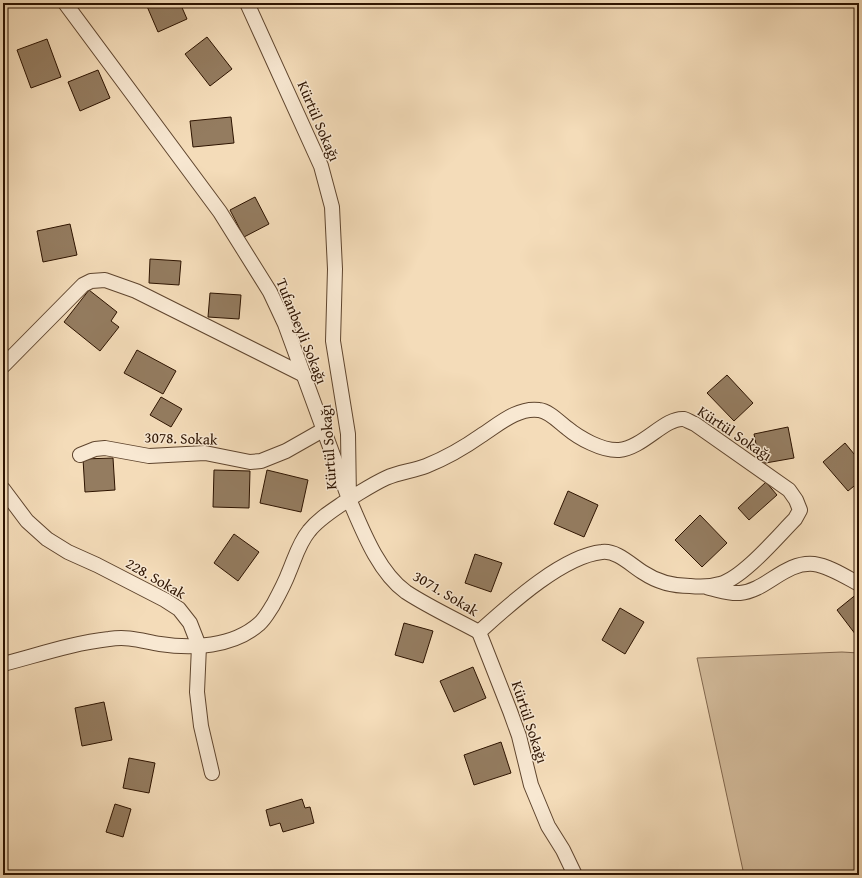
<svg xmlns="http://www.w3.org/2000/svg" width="862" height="878" font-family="'Gentium Book Plus',serif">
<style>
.green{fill:#d2ba9a;stroke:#80664d}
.building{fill:#947c60;stroke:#2d1300}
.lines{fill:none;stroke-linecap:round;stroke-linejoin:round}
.street-casing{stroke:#5f452e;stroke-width:16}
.street{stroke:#f8e8d2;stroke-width:14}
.labels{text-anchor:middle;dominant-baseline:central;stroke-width:3;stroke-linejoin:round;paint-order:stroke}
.street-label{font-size:15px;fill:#2d1300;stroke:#f8e8d2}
</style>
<rect width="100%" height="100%" fill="#f4dcb9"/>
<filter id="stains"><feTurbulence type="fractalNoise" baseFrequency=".005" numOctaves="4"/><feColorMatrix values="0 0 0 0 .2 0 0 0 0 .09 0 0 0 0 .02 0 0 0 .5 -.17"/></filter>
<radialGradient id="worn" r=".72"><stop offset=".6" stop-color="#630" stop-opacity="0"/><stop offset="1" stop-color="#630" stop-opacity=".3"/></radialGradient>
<path class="green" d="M842,652L859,653V875H744L697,658Z"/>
<g class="building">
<path d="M147,3H180L187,19L158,32L146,4Z"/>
<path d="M207,37L232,69L210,86L185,54Z"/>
<path d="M47,39L61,77L31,88L17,50Z"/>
<path d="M98,70L110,98L80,111L68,82Z"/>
<path d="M231,117L234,143L193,147L190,121Z"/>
<path d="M255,197L269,224L244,237L230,210Z"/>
<path d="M70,224L77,255L43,262L37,231Z"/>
<path d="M150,259L181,261L179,285L149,283Z"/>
<path d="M89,290L117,312L111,321L119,327L100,351L64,322Z"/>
<path d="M210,293L241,295L239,319L208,317Z"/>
<path d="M137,350L176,371L163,394L124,373Z"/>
<path d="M727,375L753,403L734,421L707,393Z"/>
<path d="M161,397L182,409L171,427L150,415Z"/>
<path d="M788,427L794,458L760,464L754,434Z"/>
<path d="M845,443L859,460V482L848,491L823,462Z"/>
<path d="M113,458L115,490L85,492L83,459Z"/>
<path d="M214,470L250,471L249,508L213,507Z"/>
<path d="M267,470L308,480L301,512L260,503Z"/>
<path d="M766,482L777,495L749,520L738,508Z"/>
<path d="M568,491L598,505L584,537L554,524Z"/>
<path d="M700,515L727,543L702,567L675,540Z"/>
<path d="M234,534L259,552L238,581L214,563Z"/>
<path d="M475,554L502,563L491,592L465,583Z"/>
<path d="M858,593L859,594V639L837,610Z"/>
<path d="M620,608L644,622L625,654L602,640Z"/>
<path d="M404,623L433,631L423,663L395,655Z"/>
<path d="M473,667L486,698L454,712L440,681Z"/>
<path d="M104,702L112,740L82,746L75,708Z"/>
<path d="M501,742L511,773L474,785L464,755Z"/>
<path d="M129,758L155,763L149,793L123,788Z"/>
<path d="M302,799L305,808L310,807L314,823L283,832L280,823L270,826L266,810Z"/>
<path d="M115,804L131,809L123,837L106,832Z"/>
</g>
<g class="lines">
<defs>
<g id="street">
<path d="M247,3L321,166L332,207L335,269L333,341L348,434L349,499C361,492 373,484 386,478C399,472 413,471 426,466C446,458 465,447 482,435C499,424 518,407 539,410C549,411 559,422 567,428C579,438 602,451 619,450C643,448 665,417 684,419C687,420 692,423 695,424L789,490L796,500L800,510L795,519C778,536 743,578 720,584C710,587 700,587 690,586C673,586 659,583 644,573C632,566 617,550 602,552C562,556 508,606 479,632L510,711L519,736L531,785L548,826L563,850L575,875"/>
<path d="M3,366L83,285L91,281L105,280L136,291L304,375"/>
<path d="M80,455L95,449L105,448L149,456L205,453L250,462L261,461L286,451L323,430"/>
<path d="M3,489L27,521L47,539L68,552L97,565L165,600L179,609L190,623L199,646L197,692L201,726L212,773"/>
<path d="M349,499C362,529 378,572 406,592C429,607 455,619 479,632"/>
<path d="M709,588C719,590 729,594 740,593C766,591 785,561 814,564C829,566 846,577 859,584"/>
<path d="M3,664C38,655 73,643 109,639C129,636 142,641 160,644C192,649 233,647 259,624C265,619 269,611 273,605C279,594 285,583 289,572C295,558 299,543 309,531C319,518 335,509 349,499L285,324L270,292L220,212L65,3"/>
</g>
</defs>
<use href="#street" class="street-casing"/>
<use href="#street" class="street"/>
</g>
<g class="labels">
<g class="street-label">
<text transform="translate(319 121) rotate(67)">Kürtül Sokağı</text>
<text transform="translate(302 331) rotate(68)">Tufanbeyli Sokağı</text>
<text transform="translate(735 433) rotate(34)">Kürtül Sokağı</text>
<text transform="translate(181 438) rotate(2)">3078. Sokak</text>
<text transform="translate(328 447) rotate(-94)">Kürtül Sokağı</text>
<text transform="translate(156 578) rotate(30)">228. Sokak</text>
<text transform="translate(446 593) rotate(31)">3071. Sokak</text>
<text transform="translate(530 722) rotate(72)">Kürtül Sokağı</text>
</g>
</g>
<rect width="862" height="878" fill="none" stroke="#f4dcb9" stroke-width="16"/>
<rect x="4" y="4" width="854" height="870" fill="none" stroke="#2d1300" stroke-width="2"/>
<rect x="8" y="8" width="846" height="862" fill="none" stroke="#2d1300"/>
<rect width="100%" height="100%" filter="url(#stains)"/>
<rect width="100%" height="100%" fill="url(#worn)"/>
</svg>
